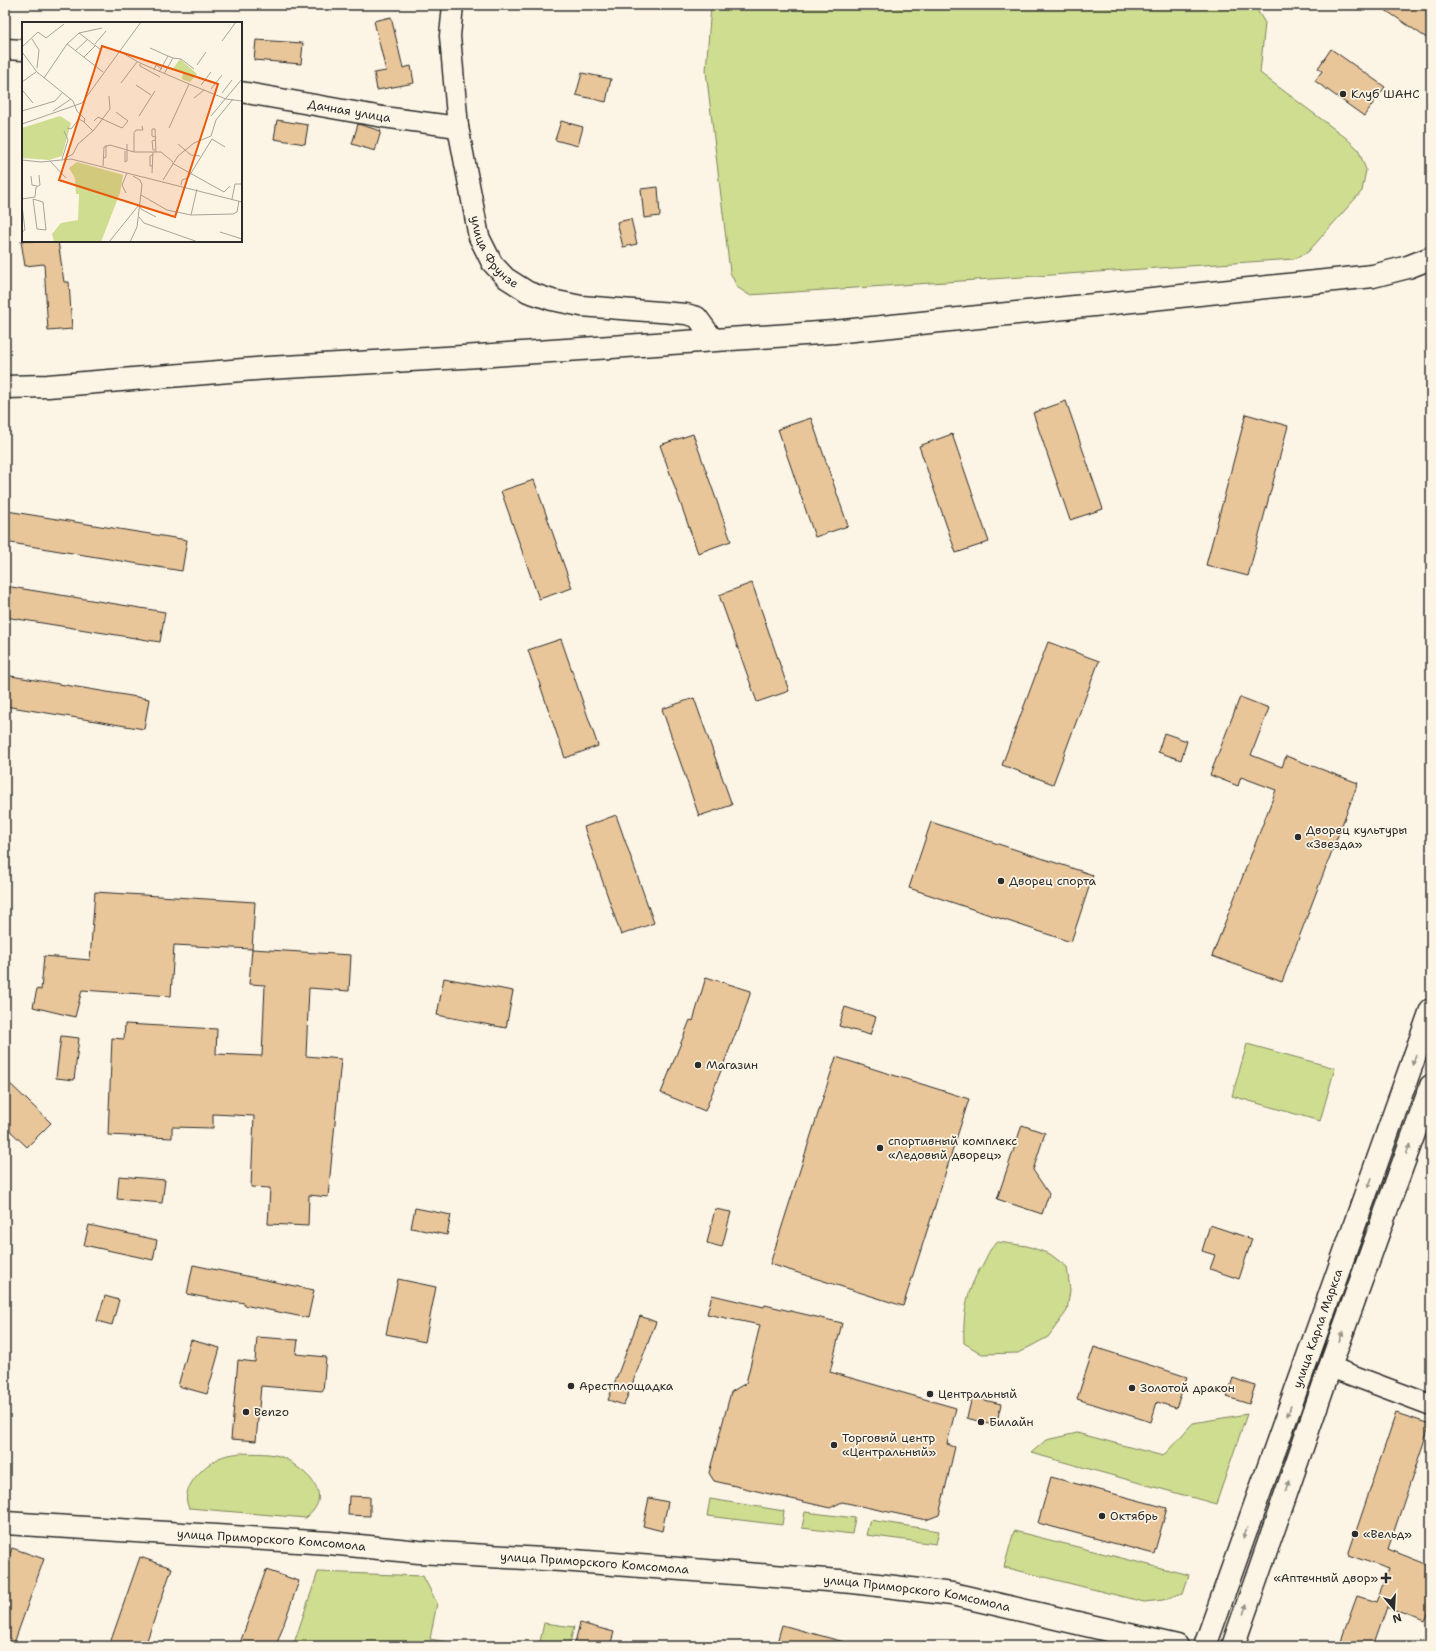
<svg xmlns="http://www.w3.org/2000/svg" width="1436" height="1651" font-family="'Shantell Sans',sans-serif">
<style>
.green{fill:#cfdd91;stroke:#7d845e}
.building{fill:#e9c69a;stroke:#2b2b2b}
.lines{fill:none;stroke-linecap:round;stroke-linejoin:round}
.minor-casing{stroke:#2b2b2b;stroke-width:23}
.tertiary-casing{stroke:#2b2b2b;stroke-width:25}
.primary-casing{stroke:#2b2b2b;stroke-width:25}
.minor{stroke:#fcf5e5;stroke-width:20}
.tertiary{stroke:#fcf5e5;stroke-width:22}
.primary{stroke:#fcf5e5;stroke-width:22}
.oneway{fill:#949088}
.poi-dot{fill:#2b2b2b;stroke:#fcf5e5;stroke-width:1.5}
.labels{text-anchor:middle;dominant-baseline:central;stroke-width:3.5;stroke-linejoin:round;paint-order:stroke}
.poi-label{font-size:12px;fill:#2b2b2b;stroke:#fcf5e5;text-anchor:start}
.street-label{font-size:12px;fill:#2b2b2b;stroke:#fcf5e5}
.inset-road{fill:none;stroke:#a8a49b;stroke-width:1}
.view{fill:#e8590c;fill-opacity:0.15;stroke:#e8590c;stroke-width:2}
.inset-edge{fill:none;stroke:#2b2b2b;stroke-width:2}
</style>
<rect width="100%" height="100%" fill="#fcf5e5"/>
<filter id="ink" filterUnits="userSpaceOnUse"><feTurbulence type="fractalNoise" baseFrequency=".025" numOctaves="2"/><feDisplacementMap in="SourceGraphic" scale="8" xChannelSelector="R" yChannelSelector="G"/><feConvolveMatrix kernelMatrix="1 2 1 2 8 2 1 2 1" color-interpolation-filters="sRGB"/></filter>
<g filter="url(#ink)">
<g class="green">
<path d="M711,5H1254L1265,23L1260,73L1345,137L1358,149L1366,170L1362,191L1308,252L1294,259L749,295L737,287L730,272L706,71Z"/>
<path d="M1247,1044L1335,1068L1320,1121L1232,1096Z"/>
<path d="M998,1242L1027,1246L1050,1254L1067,1267L1070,1290L1067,1311L1048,1337L1018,1353L982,1354L964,1343C963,1320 965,1297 976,1276C978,1271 982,1267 984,1262C989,1253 989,1249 998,1242Z"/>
<path d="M1247,1414L1216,1504L1031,1453L1046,1440L1077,1433L1163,1456L1193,1423Z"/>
<path d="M241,1453C254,1454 272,1452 284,1458C289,1460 293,1464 297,1467C317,1481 329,1499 306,1518L189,1508C179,1490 201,1468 217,1459C224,1455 234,1454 241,1453Z"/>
<path d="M710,1499L784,1511L782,1525L707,1516Z"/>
<path d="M805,1512L855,1518L852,1534L802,1528Z"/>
<path d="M870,1520L939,1531L936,1544L866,1535Z"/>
<path d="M1014,1531L1189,1575L1183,1593L1163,1600L1144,1602L1004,1567Z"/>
<path d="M318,1572L423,1576L437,1603L430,1639L466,1646H293Z"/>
<path d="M544,1623L574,1627L569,1646H539Z"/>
</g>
<g class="building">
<path d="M1378,5H1431V41Z"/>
<path d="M391,17L403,68L411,66L414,83L377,90L374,73L386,71L374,21Z"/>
<path d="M256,40L303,43L301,64L254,60Z"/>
<path d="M1331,49L1385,87L1364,116L1315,81L1322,71L1318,68Z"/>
<path d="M582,73L611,79L606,102L576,95Z"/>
<path d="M277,120L308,125L305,144L274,139Z"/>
<path d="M561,121L583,127L578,146L555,140Z"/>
<path d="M358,124L381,131L375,151L352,144Z"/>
<path d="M658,187L660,216L644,218L641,189Z"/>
<path d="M631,219L637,244L623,247L617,222Z"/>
<path d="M21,241H58L64,282H69L72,329L48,331L44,264L25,266Z"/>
<path d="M1066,401L1103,509L1070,520L1033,413Z"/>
<path d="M1246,414L1288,426L1248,576L1206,565Z"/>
<path d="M811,418L848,526L815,537L778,429Z"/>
<path d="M693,434L731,541L698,553L660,445Z"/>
<path d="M952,434L989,542L956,553L919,446Z"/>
<path d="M534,480L572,588L539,599L501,491Z"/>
<path d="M7,511L187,540L182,571L5,542V526Z"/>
<path d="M752,583L789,691L757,702L719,595Z"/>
<path d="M5,586L165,612L160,642L5,617Z"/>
<path d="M561,639L598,746L565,758L528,650Z"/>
<path d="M1048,642L1099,661L1053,784L1002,765Z"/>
<path d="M5,675L149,699L144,729L5,706Z"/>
<path d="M1240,697L1269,708L1251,755L1282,767L1286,756L1358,783L1282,982L1212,956L1276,790L1241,777L1238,786L1210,775Z"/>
<path d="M694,698L732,805L699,816L662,709Z"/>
<path d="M1164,733L1187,741L1181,760L1158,752Z"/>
<path d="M616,815L654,923L621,935L584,827Z"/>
<path d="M931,822L1093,875L1071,942L909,888Z"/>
<path d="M95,892L255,902L252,949L174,945L171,996L82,990L75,1017L33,1007L37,989L41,990L44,956L90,960Z"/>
<path d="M252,949L351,955L349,991L309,988L306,1056L341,1059L328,1197L309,1195L308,1226L268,1224L270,1188L251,1187L254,1116L213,1114V1128L172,1127V1138L108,1135L112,1038L124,1039L125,1024L217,1029L216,1054L262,1056L265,985L249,984Z"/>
<path d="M706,977L751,991L738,1031L737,1030L705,1111L661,1093L690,1020L693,1021Z"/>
<path d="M444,978L513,991L506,1028L437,1015Z"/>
<path d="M845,1007L876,1017L870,1035L839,1026Z"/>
<path d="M61,1036L79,1038L74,1080L56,1078Z"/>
<path d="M836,1057L969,1099L903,1306L770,1264Z"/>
<path d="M5,1079L51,1123L27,1147L5,1126Z"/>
<path d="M1022,1125L1045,1133L1033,1170L1049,1194L1042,1214L997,1199Z"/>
<path d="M119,1176L165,1180L162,1203L117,1199Z"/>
<path d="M415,1208L451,1215L447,1235L411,1228Z"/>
<path d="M715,1209L731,1212L722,1247L707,1243Z"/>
<path d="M89,1225L157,1240L153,1260L84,1245Z"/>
<path d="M1210,1225L1252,1239L1239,1279L1210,1269L1215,1255L1202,1251Z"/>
<path d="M193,1265L314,1290L308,1318L244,1305V1303L233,1301V1303L187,1294Z"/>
<path d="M398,1279L436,1287L425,1342L386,1334Z"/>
<path d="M712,1295L764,1307L765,1305L842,1323L830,1372L956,1408L947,1444L955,1447L939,1515L926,1520L842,1502L830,1508L714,1481L709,1473L731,1392L746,1383L760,1325L707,1314Z"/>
<path d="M105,1296L119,1300L112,1325L97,1321Z"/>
<path d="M640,1316L656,1322L624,1405L608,1400Z"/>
<path d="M257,1337L298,1340L296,1354L326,1357L323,1391L261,1386L256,1441L231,1439L238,1360L255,1362Z"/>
<path d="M191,1340L220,1348L207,1394L178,1386Z"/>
<path d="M1094,1347L1187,1377L1176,1408L1157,1402L1151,1422L1077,1399Z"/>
<path d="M1233,1378L1255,1386L1249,1404L1227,1397Z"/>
<path d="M972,1397L1001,1404L996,1426L967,1418Z"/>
<path d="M1396,1413L1430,1424L1388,1549L1431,1566V1605L1424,1621L1387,1606L1373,1646H1339L1357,1596L1376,1602L1389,1569L1348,1555Z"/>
<path d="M1051,1477L1167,1508L1154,1554L1038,1523Z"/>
<path d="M349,1496L370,1497V1516L348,1515Z"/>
<path d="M649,1498L668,1502L662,1531L643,1526Z"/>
<path d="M12,1548L44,1559L13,1646H5V1568Z"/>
<path d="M140,1557L172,1568L145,1646H109Z"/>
<path d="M266,1570L299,1581L276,1646H239Z"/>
<path d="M580,1623L614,1632L610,1646H574Z"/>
<path d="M782,1625L844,1642V1646H776Z"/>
</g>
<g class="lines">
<defs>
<g id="minor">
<path id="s1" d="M453,5L450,36L458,127L479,237L492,263L506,278L528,292L552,300L581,306L686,314L697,317L714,340"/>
<path d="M5,49L23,50"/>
<path id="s2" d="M241,92L383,117L458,127"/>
<path d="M1330,1367L1431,1405"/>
</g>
<g id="tertiary">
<path id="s3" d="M5,1523L329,1543L419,1552L561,1560L853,1582L952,1594L1177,1646"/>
</g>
<g id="primary">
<path d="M5,387L48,386L268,368L463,357L834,332L1373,276L1408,267L1431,258"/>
<path id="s4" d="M1205,1646L1431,1010"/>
<path d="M1233,1646L1330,1367L1431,1086"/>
</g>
</defs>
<use href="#minor" class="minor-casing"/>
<use href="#tertiary" class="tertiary-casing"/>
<use href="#primary" class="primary-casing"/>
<use href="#minor" class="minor"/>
<use href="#tertiary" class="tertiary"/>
<use href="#primary" class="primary"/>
</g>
<defs><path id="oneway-solid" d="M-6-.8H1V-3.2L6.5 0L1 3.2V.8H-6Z"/></defs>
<g class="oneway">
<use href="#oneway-solid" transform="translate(1414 1060) rotate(109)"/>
<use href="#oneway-solid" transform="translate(1408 1149) rotate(-70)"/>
<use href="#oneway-solid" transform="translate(1370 1183) rotate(110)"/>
<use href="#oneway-solid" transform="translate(1341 1337) rotate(-70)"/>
<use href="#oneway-solid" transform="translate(1289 1411) rotate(110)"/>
<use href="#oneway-solid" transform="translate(1288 1486) rotate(-71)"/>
<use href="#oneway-solid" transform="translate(1245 1533) rotate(110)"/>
<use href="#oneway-solid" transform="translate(1245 1609) rotate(-71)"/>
</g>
</g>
<g class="poi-dot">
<circle cx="1343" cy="94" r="4"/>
<circle cx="1298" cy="837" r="4"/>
<circle cx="1001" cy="881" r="4"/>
<circle cx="698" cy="1065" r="4"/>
<circle cx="880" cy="1148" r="4"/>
<circle cx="571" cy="1386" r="4"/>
<circle cx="1132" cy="1388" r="4"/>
<circle cx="930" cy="1394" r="4"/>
<circle cx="246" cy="1412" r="4"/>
<circle cx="981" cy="1422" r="4"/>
<circle cx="834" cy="1445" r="4"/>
<circle cx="1102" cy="1516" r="4"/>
<circle cx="1355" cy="1534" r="4"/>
<path d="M1384 1572h4v4h4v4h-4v4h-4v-4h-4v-4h4z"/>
</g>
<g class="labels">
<g class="poi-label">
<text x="1351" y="94">Клуб ШАНС</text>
<text x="1306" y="830">Дворец культуры<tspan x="1306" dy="14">«Звезда»</tspan></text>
<text x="1009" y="881">Дворец спорта</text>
<text x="706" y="1065">Магазин</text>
<text x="888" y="1141">спортивный комплекс<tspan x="888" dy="14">«Ледовый дворец»</tspan></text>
<text x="579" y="1386">Арестплощадка</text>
<text x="1140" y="1388">Золотой дракон</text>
<text x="938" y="1394">Центральный</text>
<text x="254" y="1412">Benzo</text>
<text x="989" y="1422">Билайн</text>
<text x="842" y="1438">Торговый центр<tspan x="842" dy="14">«Центральный»</tspan></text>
<text x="1110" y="1516">Октябрь</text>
<text x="1363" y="1534">«Вельд»</text>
<text x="1378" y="1578" text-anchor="end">«Аптечный двор»</text>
</g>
<g class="street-label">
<text stroke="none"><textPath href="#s2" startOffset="110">Дачная улица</textPath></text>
<text stroke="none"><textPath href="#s1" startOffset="255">улица Фрунзе</textPath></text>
<text stroke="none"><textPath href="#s4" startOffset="337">улица Карла Маркса</textPath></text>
<text stroke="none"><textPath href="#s3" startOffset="267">улица Приморского Комсомола</textPath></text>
<text stroke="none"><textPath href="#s3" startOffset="591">улица Приморского Комсомола</textPath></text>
<text stroke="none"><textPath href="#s3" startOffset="915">улица Приморского Комсомола</textPath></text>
</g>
</g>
<g transform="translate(22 22)">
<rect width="220" height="220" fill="#fcf5e5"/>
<path d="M158,37L175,52L168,60L160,57L161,51L153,47L149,49ZM38,94L49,101L40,134L27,138L0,136V106ZM55,140L101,153L98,171L79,220H32L30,212L39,201L56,198L57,172H54L53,156L47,146Z" fill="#cfdd91"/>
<path class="inset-road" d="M57,11L79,28M10,17L17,28L15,46M200,19L214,0M45,22L81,50M73,22L84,9M0,25L16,10L24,16L42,2M128,26L146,34M53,29L66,17M97,29L118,41L167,62L204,77L220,79M0,30L15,50L51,79L55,89L63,97L62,100L57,97L49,107L45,106M62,35L74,23M151,36L159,37L172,47M118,42V44L138,55M175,43L184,30M132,48L134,43L140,47M137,50L146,34L151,36L142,52M22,56L45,22L57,11L80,6M0,60L14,50M99,61L115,40M114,63L129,73M179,63L189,50M189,67L200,53M1,69L11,81M200,71L210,58M172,76L182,68M0,89L33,79L41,70M31,89L49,77M117,94L133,69M189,94L220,57M72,99L76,95L100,106L106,99L94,90M62,100L71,109M0,102L60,81L119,0M147,106L167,62M133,107L134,130M133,107H130V114L133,115M133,118L130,119L131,128H133M156,122L169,133L178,134M103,129V140L105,139V122M112,130V111L114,108H121L120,104M131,133L128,134V144H131M82,136L84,135V123M40,137L46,118L42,109M42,137L51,132L56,122L72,108L88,87L87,74M0,138L19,140L49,137L220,180M28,139L44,156M150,141L202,170L208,164M81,144L82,125L88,123L112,130H139L151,140M130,151L131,130M9,154L10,163L15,164M141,158L156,134L172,121L189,114L194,98L211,77M159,163L160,158L166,156L190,117L203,125M104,171L100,163L105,151M119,173L145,188L169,193L211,192L215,190L217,179M0,177L13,175L14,165L18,163L17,153M11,177L21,180L24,208L15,207ZM210,177L213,162H220M0,183L3,208L0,210M117,183L119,187L134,195M169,193L175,167M117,195L122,201L176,220M198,210L220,217M87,220L116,184M108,220L115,205L120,163L118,158L111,154"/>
<path class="view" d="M80,24L196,62L153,195L37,158Z"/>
<rect width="220" height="220" class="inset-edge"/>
</g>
<rect width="1436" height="1651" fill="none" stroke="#fcf5e5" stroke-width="20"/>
<rect x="10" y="10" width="1416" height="1631" fill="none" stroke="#2b2b2b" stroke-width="1.5" filter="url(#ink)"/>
<g transform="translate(1394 1609) rotate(162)" stroke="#fcf5e5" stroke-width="3" paint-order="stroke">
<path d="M0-3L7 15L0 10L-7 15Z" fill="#2b2b2b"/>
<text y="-6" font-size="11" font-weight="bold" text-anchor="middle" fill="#2b2b2b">N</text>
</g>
</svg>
